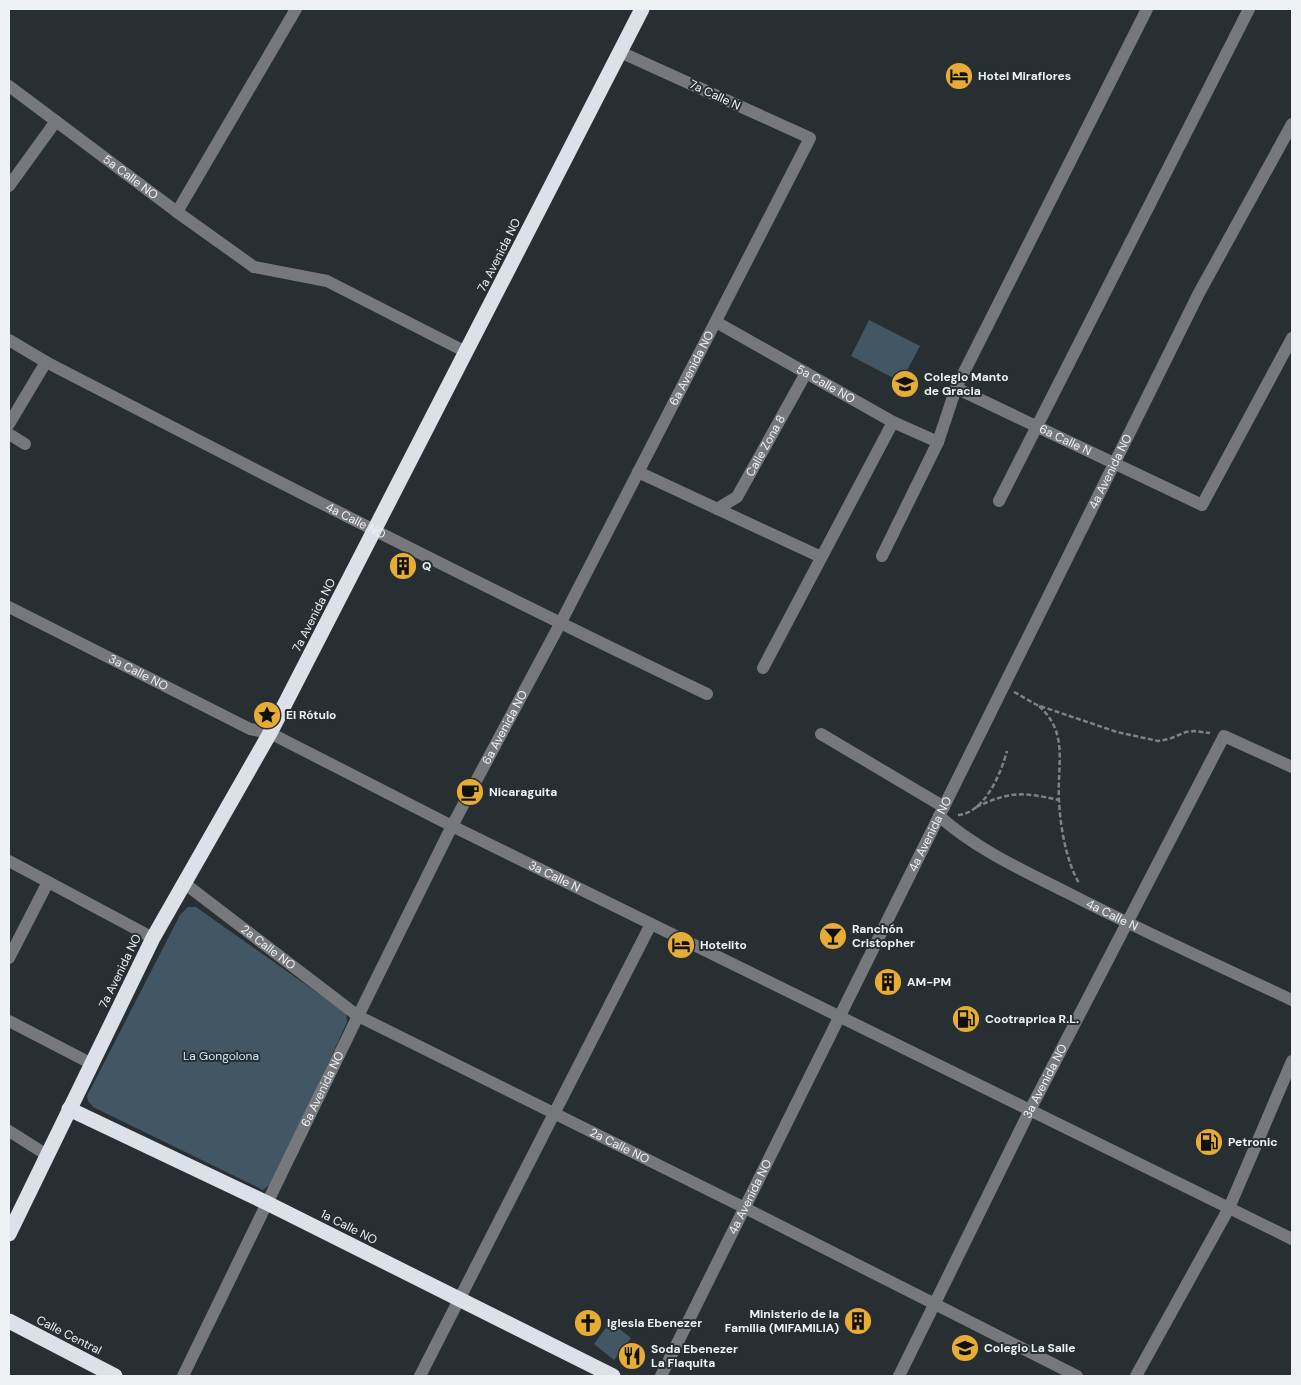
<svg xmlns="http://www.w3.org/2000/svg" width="1301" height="1385" font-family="'DM Sans',sans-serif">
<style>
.green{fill:#425763}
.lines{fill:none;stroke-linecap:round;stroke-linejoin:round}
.path{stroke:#7c8286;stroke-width:2.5;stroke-dasharray:5 2.5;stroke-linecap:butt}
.minor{stroke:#77787c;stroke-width:12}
.highway{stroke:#dce0e9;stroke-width:15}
.labels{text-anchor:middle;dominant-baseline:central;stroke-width:4;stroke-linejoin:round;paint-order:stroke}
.poi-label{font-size:12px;font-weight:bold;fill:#eef2f5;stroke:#282f33;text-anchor:start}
.street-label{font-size:12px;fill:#eef2f5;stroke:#282f33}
.park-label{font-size:12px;fill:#c8eafd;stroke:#282f33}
</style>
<rect width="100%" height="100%" fill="#282f33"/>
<g class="green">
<path d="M869,320L920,346L901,382L851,356Z"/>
<path d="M188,907H196L346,1013L347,1022L279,1170L272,1183L263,1190L93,1107L88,1101L87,1096L180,915Z"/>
<path d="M610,1322L631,1338L614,1360L594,1344Z"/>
</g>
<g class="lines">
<g class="path">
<path d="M1014,692L1037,705L1117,732L1158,741L1169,739L1186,732L1194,731L1210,733"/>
<path d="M1039,706C1069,733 1057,764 1059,800C1060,825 1066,861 1079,883"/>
<path d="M976,807C1011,791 1022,792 1059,800"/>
<path d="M958,815C985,813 1001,773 1007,751"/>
</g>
<g class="minor">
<path id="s1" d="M9,86L177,212L254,267L327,281L466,352"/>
<path d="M9,186L56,121"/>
<path d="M177,212L296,9"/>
<path id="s2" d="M716,322L893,422L938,442"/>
<path id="s3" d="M9,340L46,362C265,475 485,588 707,694"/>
<path id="s4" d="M956,388L1202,505L1292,338"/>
<path d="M9,424L46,362"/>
<path d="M9,434L25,444"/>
<path d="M638,472L821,557"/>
<path d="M999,501L1249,9"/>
<path id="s5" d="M717,509L737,497L806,373"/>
<path d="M882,556L938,442L956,388L1147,9"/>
<path id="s6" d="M9,607L250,729L270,733L452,826L1292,1239"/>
<path d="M763,668L893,422"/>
<path d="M821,734L944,807"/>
<path id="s7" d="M939,816C976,849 1022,870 1066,892C1140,930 1217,965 1292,1000"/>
<path d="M9,861L153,938"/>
<path id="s8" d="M184,883L358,1016L745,1208L1077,1376"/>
<path d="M9,958L48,882"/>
<path d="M9,1021L92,1064"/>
<path d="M9,1131L47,1155"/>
<path id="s9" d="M183,1376L358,1016L452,826L560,624L810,138L620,52"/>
<path d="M420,1376L651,924"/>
<path id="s10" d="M661,1376L1199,293L1292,124"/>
<path id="s11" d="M899,1376L1030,1110L1224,736L1292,767"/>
<path d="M1136,1376L1229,1208L1292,1061"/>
</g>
<g class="highway">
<path d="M69,1109L267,1203L613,1376"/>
<path d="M9,1234L153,938L270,733L642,9"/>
<path d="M9,1321L115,1376"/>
</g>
</g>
<defs>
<symbol id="hotel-disc" viewBox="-11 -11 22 22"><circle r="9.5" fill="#e6ac36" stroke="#282f33"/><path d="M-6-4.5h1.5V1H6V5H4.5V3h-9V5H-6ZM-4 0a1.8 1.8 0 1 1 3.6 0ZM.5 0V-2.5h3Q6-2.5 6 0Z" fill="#111"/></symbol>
<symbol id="school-disc" viewBox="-11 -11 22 22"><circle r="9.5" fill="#e6ac36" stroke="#282f33"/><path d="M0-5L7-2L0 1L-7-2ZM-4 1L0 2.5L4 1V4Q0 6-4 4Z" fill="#111"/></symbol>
<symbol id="building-disc" viewBox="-11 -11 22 22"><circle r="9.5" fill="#e6ac36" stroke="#282f33"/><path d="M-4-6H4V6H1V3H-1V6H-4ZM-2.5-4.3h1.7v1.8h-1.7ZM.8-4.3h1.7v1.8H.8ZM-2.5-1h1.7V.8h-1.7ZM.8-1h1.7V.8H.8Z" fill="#111"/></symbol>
<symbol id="sight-disc" viewBox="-11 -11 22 22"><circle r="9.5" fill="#e6ac36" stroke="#282f33"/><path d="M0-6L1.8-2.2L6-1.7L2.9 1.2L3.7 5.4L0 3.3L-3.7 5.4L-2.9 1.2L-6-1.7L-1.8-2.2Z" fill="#111"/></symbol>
<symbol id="cafe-disc" viewBox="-11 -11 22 22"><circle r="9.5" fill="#e6ac36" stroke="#282f33"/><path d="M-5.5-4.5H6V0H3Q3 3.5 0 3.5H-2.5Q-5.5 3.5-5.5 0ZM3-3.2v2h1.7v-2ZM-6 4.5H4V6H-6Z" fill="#111"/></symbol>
<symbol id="bar-disc" viewBox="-11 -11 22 22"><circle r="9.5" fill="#e6ac36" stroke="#282f33"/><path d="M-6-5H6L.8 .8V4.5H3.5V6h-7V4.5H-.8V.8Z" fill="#111"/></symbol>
<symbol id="fuel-disc" viewBox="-11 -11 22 22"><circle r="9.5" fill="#e6ac36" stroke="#282f33"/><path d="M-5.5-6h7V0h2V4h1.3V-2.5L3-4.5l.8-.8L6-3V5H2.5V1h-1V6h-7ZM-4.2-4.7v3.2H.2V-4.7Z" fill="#111"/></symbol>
<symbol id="church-disc" viewBox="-11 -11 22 22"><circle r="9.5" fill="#e6ac36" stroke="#282f33"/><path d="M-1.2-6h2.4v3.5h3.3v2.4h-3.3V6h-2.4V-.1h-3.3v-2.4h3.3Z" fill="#111"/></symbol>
<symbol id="restaurant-disc" viewBox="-11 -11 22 22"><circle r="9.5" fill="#e6ac36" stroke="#282f33"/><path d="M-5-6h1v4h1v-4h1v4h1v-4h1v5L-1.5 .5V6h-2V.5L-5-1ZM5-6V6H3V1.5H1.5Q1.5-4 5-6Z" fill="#111"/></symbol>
</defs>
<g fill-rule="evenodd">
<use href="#hotel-disc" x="943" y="60" width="32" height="32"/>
<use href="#school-disc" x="889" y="368" width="32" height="32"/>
<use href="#building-disc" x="387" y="550" width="32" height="32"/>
<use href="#sight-disc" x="251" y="699" width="32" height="32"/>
<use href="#cafe-disc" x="454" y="776" width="32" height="32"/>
<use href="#bar-disc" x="817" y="920" width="32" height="32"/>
<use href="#hotel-disc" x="665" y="929" width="32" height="32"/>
<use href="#building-disc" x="872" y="966" width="32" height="32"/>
<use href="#fuel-disc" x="950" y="1003" width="32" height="32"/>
<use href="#fuel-disc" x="1193" y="1126" width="32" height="32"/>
<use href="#building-disc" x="842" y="1305" width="32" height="32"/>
<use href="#church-disc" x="572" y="1307" width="32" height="32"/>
<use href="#school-disc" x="949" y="1332" width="32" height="32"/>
<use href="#restaurant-disc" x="616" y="1340" width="32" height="32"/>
</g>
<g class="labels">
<g class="poi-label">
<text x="978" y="76">Hotel Miraflores</text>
<text x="924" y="377">Colegio Manto<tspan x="924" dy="14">de Gracia</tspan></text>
<text x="422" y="566">Q</text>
<text x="286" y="715">El Rótulo</text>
<text x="489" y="792">Nicaraguita</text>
<text x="852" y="929">Ranchón<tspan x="852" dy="14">Cristopher</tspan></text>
<text x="700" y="945">Hotelito</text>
<text x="907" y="982">AM-PM</text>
<text x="985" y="1019">Cootraprica R.L.</text>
<text x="1228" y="1142">Petronic</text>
<text x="839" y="1314" text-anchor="end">Ministerio de la<tspan x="839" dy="14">Familia (MIFAMILIA)</tspan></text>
<text x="607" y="1323">Iglesia Ebenezer</text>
<text x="984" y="1348">Colegio La Salle</text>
<text x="651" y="1349">Soda Ebenezer<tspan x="651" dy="14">La Flaquita</tspan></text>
</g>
<g class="street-label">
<text transform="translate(715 95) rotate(25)">7a Calle N</text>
<text stroke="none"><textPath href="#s1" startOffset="152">5a Calle NO</textPath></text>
<text transform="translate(499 255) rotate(-63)">7a Avenida NO</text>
<text stroke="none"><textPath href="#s9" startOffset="1129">6a Avenida NO</textPath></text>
<text stroke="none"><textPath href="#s2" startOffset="126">5a Calle NO</textPath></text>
<text stroke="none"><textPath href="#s4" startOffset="121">6a Calle N</textPath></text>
<text stroke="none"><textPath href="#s5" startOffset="82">Calle Zona 8</textPath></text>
<text stroke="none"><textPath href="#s10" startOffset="1010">4a Avenida NO</textPath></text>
<text stroke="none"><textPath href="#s3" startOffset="391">4a Calle NO</textPath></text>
<text transform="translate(314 615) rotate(-63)">7a Avenida NO</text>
<text stroke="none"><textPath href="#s6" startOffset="145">3a Calle NO</textPath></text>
<text stroke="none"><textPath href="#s9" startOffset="724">6a Avenida NO</textPath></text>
<text stroke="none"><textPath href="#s10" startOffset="605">4a Avenida NO</textPath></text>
<text stroke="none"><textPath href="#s6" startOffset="609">3a Calle N</textPath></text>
<text stroke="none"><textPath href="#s7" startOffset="200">4a Calle N</textPath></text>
<text stroke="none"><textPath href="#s8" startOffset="106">2a Calle NO</textPath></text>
<text transform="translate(120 971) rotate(-64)">7a Avenida NO</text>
<text stroke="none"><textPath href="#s11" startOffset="329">3a Avenida NO</textPath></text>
<text stroke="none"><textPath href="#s9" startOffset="319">6a Avenida NO</textPath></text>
<text stroke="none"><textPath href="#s8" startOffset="511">2a Calle NO</textPath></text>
<text stroke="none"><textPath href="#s10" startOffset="200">4a Avenida NO</textPath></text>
<text transform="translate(349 1227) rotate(27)">1a Calle NO</text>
<text transform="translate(69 1335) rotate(27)">Calle Central</text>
</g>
<g class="park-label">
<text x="221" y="1056">La Gongolona</text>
</g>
</g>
<rect width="1301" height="1385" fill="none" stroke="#eef2f5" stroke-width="20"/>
</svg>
